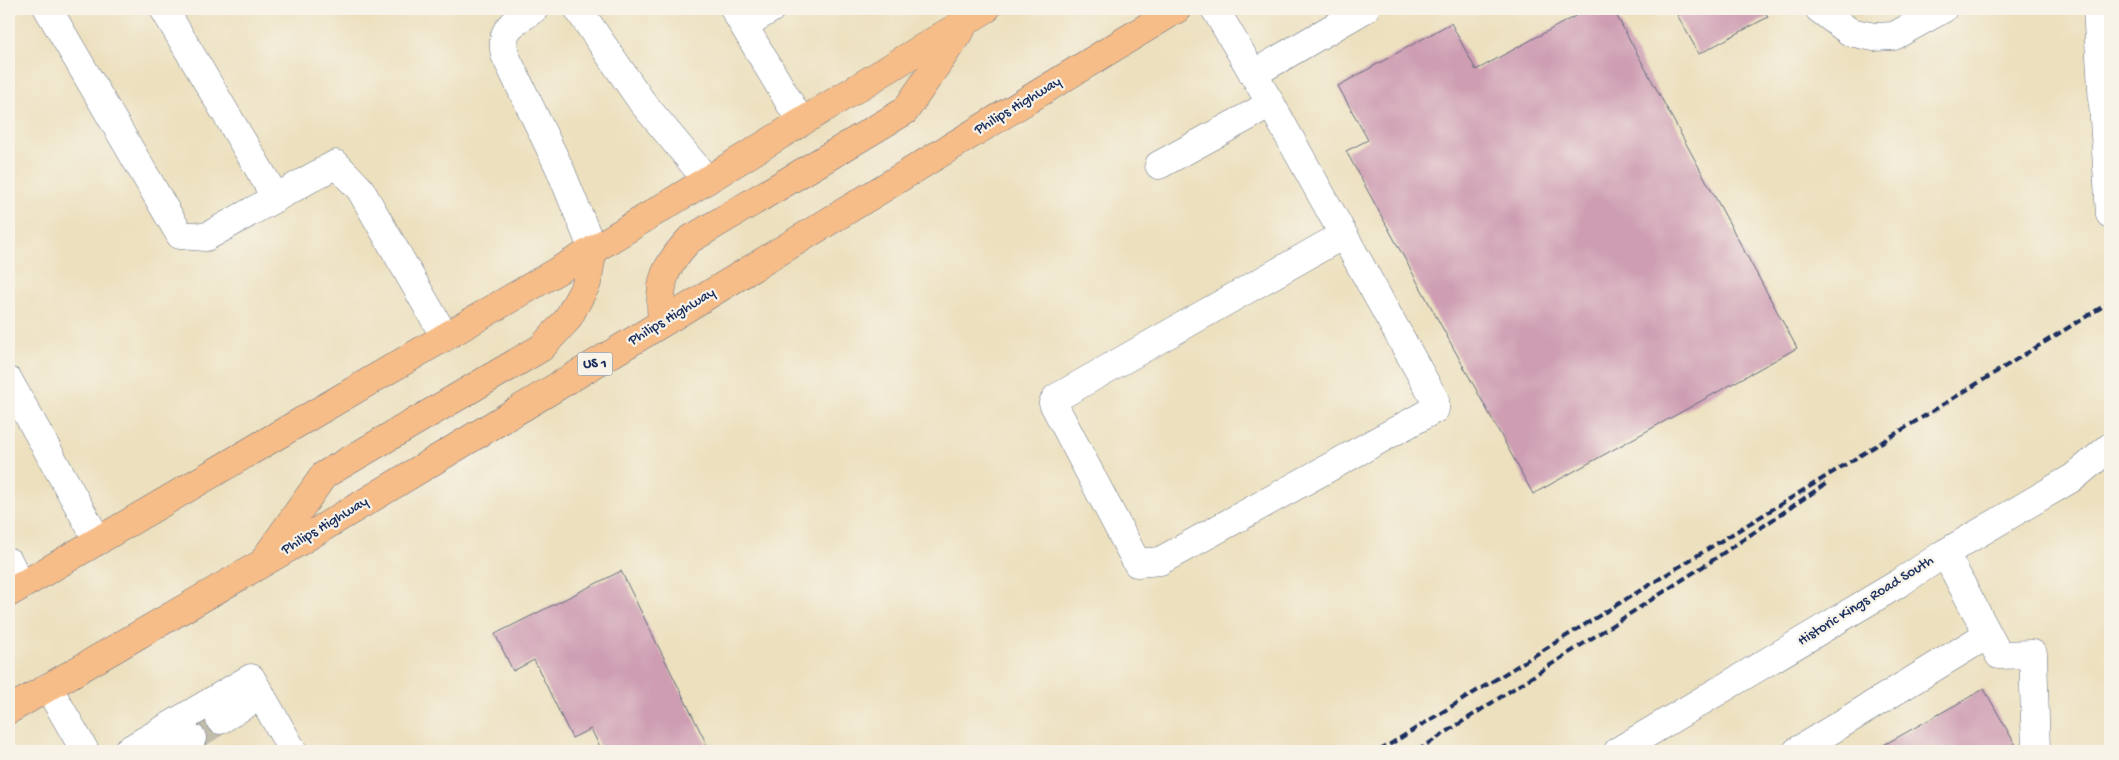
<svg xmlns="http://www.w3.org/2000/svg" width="2119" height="760" font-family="'Gochi Hand',sans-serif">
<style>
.building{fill:#ce9db2}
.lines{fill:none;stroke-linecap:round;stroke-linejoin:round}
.minor-tunnel{stroke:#c2bdab;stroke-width:28;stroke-dasharray:28 14;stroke-linecap:butt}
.minor-casing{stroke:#646d80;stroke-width:29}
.major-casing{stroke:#646d80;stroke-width:29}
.minor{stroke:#fff;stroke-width:28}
.major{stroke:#f7bd88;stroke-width:28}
.rail{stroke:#1b2f5e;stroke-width:4;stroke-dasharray:8 4;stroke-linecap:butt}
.labels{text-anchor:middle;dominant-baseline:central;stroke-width:4.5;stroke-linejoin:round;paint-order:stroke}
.shield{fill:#f7f3e8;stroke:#5d6a87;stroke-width:1}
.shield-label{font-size:14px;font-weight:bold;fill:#1b2f5e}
.street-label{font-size:15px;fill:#1b2f5e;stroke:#f7f3e8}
</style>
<rect width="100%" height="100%" fill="#f7f3e8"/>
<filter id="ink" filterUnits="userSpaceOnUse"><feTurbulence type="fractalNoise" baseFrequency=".02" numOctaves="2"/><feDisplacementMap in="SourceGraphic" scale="10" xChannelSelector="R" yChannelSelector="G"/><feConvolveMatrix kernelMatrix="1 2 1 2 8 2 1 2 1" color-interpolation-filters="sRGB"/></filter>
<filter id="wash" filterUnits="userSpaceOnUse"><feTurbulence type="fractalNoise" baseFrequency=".0096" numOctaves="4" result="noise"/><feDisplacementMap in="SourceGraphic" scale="20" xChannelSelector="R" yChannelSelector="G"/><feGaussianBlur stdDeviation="1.12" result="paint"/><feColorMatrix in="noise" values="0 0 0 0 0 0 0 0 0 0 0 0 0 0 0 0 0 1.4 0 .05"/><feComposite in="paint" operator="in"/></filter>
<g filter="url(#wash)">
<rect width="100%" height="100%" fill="#ece0be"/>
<g id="blocks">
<g class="building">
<path d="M1588,9H1613L1797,348L1533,494L1346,151L1368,140L1338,86L1451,23L1476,70Z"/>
<path d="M1674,9H1763L1768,17L1699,54Z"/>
<path d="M621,571L710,751H602L591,729L572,738L534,660L513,671L495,634Z"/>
<path d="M1984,689L2019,751H1873Z"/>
</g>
</g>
</g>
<g filter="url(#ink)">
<use href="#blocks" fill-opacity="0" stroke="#646d80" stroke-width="1"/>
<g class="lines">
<path class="minor-tunnel" d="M192,738L220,720"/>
<defs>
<g id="minor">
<path d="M48,9L180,235L206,237L336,164L360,189L445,337"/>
<path d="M164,9L276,198"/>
<path d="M534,9C514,24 499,27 505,55L560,169L593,250"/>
<path d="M578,9L642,102L707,180"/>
<path d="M734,9L801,122"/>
<path d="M1819,9L1850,32L1874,37L1894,36L1943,9"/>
<path d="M2097,9L2110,214"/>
<path d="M744,25L771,9"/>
<path d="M1253,74L1365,9"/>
<path d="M1271,104L1435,400V409L1160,561L1137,563L1053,403L1056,398L1343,235"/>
<path d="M1159,165L1271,104L1215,9"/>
<path d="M9,381L98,541"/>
<path d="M1945,553L1999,655L2033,654L2036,751"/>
<path d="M9,562L21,586"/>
<path d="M48,687L85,751"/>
<path d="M220,720L261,695"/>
<path d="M143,742L174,749L192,738"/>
<path d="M127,751L251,678L293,751"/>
<path d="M1618,751L1901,582L1945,553L2074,477L2110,447"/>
<path d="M1797,751L1987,635"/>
</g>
<g id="major">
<path d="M662,323C659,284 661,270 689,240L905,111L962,28"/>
<path d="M266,557L324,475L541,348L567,320L587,283L593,250"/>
<path d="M9,593L593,250L986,9"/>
<path d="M9,710L299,542L631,342L1177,9"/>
</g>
</defs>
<use href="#minor" class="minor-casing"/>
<use href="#major" class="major-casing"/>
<use href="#minor" class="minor"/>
<use href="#major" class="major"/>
<g class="rail">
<path d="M1379,751L2110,302"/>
<path d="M1417,751L1710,562L1827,483"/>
</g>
</g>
</g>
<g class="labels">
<rect class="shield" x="577.5" y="352.5" width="35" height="23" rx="4"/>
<g class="shield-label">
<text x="595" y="364">US 1</text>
</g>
<g class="street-label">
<text transform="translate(1018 106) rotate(-31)">Philips Highway</text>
<text transform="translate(672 317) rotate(-31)">Philips Highway</text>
<text transform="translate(325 526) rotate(-31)">Philips Highway</text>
<text transform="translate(1866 601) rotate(-32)">Historic Kings Road South</text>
</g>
</g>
<rect width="2119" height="760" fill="none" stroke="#f7f3e8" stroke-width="30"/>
</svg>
